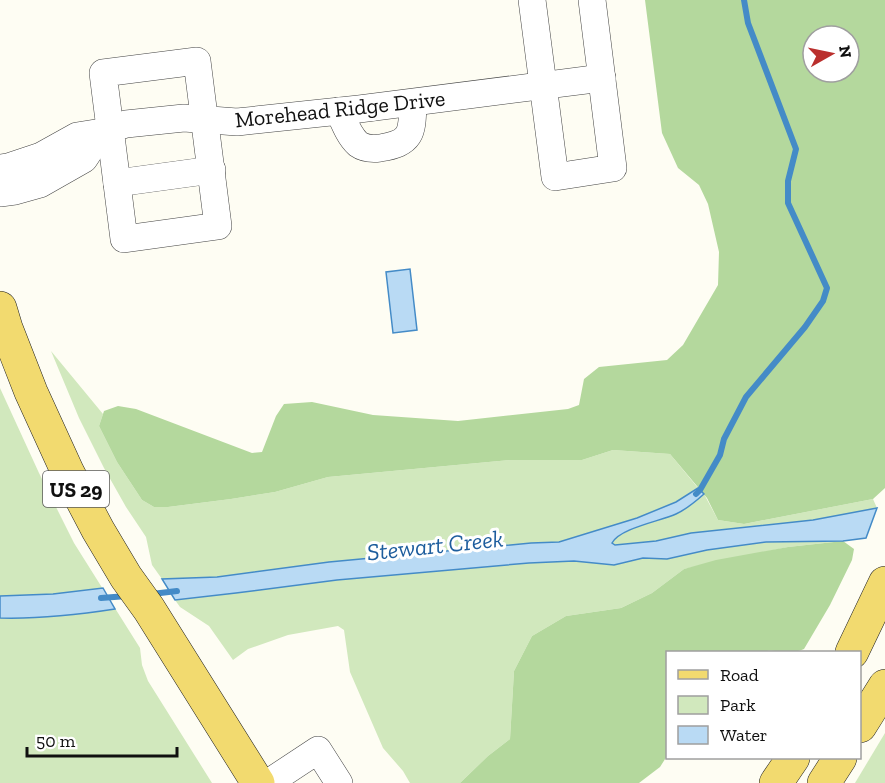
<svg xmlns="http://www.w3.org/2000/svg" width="885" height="783" font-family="'Zilla Slab',serif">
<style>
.green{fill:#d1e8bd}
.forest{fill:#b4d89d;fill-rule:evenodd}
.water{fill:#b9daf4;stroke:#448bc7;stroke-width:1.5}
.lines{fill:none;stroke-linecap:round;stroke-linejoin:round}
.stream{stroke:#448bc7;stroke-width:6}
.minor-casing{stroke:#434343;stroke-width:28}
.major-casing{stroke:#212121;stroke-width:34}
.minor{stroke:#fff;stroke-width:27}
.major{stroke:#f2da6f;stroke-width:33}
.labels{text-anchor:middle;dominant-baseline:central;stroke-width:6;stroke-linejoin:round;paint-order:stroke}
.shield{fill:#fff;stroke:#585858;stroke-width:1.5}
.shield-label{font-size:21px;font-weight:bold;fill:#101010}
.street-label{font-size:22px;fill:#101010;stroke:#fff}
.water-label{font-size:24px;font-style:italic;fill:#1d5d9d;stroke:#fff}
</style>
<rect width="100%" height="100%" fill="#fefdf3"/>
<g class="green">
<path d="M51,351L103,414L99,426L117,462L142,500L154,507H168L231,499L275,492L328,477L511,460H582L613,450L670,454L698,488L676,502L637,518L559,542L531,543L329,562L217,577L162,579L152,565L146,537L126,507L104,468L79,418Z"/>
<path d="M0,388L39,473L74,543L140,648L142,665L148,681L212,783H0Z"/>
<path d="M704,494L718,520L744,524L873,499L877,508L813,520L691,533L656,541L615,545L612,543C621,528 660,521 676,514C687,509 695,502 704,494Z"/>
<path d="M843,541L788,547L684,569L652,593L621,608L566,616L532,636L514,671L510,739L488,756L460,783H410L403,771L383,748L350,672L344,630L338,626L288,635L248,649L233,660L209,626L180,607L175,600L236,593L337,580L529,563L574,561L614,565L643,558L667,559L707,550L766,542Z"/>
<path d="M885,733V783H855Z"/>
</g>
<g class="forest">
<path d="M645,0H885V488L873,499L744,524L718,520L707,498L670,454L613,450L582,460H511L328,477L275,492L231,499L168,507H154L142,500L117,462L99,426L104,411L118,406L136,409L252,453L262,452L276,416L284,404L312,402L373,415L458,421L568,409L579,405L584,379L599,367L667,360L683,345L718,285L719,252L708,204L699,185L678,168L662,133ZM813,36H849V72H813Z"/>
<path d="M843,541L854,549L852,560L830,605L804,649C789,656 776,648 762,652H668L667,756L660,767L639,783H460L488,756L510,739L514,671L532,636L566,616L621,608L652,593L684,569L716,560L788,547Z"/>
</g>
<g class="water">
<path d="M410,269L417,330L393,333L386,272Z"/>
<path d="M698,488L704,494C695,502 687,509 676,514C661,521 620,528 612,543L615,545L656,541L691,533L813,520L877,508L866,538L843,541L766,542L707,550L667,559L643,558L614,565L574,561L529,563L337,580L236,593L175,600L162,579L217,577L329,562L531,543L559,542L637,518L676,502Z"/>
<path d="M103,588L115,609C77,615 39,619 0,618V596L53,594Z"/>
</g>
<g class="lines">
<g class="stream">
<path d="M696,494L700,490L720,455L724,439L746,397L805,327L823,301L827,288L788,203V181L796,149L748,23L744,0"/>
<path d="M152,594L177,591"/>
<path d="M101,598L127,596"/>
</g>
<defs>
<g id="minor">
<path d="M532,0L555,177L613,168L592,0"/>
<path d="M197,61L218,226L124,239L103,73Z"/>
<path d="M339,111C344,122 349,136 358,144C365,149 372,149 380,148C413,143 412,132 413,103"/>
<path d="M102,132L126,124L184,118L237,122L359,109L602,78"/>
<path d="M0,168L8,167L41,156L77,136L102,132L84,159L40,184L15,191L0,193"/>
<path d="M117,183L212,170"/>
<path d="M268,783L318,750L339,783"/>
</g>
<g id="major">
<path d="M0,308L6,328L31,392L68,473L98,530L126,577L149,609L258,783"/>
<path d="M852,652L885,583"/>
<path d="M860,726L885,686"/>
<path d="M776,783L793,758"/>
<path d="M824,783L840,758"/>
</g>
</defs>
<use href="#minor" class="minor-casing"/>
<use href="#major" class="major-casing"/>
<use href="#minor" class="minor"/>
<use href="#major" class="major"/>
</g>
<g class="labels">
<rect class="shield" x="43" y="471" width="66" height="36" rx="4.5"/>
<g class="shield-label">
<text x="76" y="489">US 29</text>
</g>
<g class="street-label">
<text transform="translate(340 109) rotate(-6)">Morehead Ridge Drive</text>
</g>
<g class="water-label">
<text transform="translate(435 545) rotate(-6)">Stewart Creek</text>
</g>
</g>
<rect x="666" y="651" width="195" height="108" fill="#ffffff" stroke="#9f9f9f" stroke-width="1.5"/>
<rect x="678" y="670" width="30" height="9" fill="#f2da6f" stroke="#9f9f9f" stroke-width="1.5"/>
<text x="720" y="681" font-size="18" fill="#101010">Road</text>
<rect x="678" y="696" width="30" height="18" fill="#d1e8bd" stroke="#9f9f9f" stroke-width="1.5"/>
<text x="720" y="711" font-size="18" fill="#101010">Park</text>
<rect x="678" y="726" width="30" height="18" fill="#b9daf4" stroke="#9f9f9f" stroke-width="1.5"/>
<text x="720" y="741" font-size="18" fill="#101010">Water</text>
<g transform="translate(831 54) rotate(81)"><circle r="28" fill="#ffffff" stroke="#9f9f9f" stroke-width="1.5"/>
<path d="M0-4.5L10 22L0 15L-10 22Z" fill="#ba2f2d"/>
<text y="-9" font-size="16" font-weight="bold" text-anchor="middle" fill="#101010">N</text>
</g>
<path d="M27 747v9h150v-9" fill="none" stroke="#101010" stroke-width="3"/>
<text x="36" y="747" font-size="18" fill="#101010" stroke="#ffffff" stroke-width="4.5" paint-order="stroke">50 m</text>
</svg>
